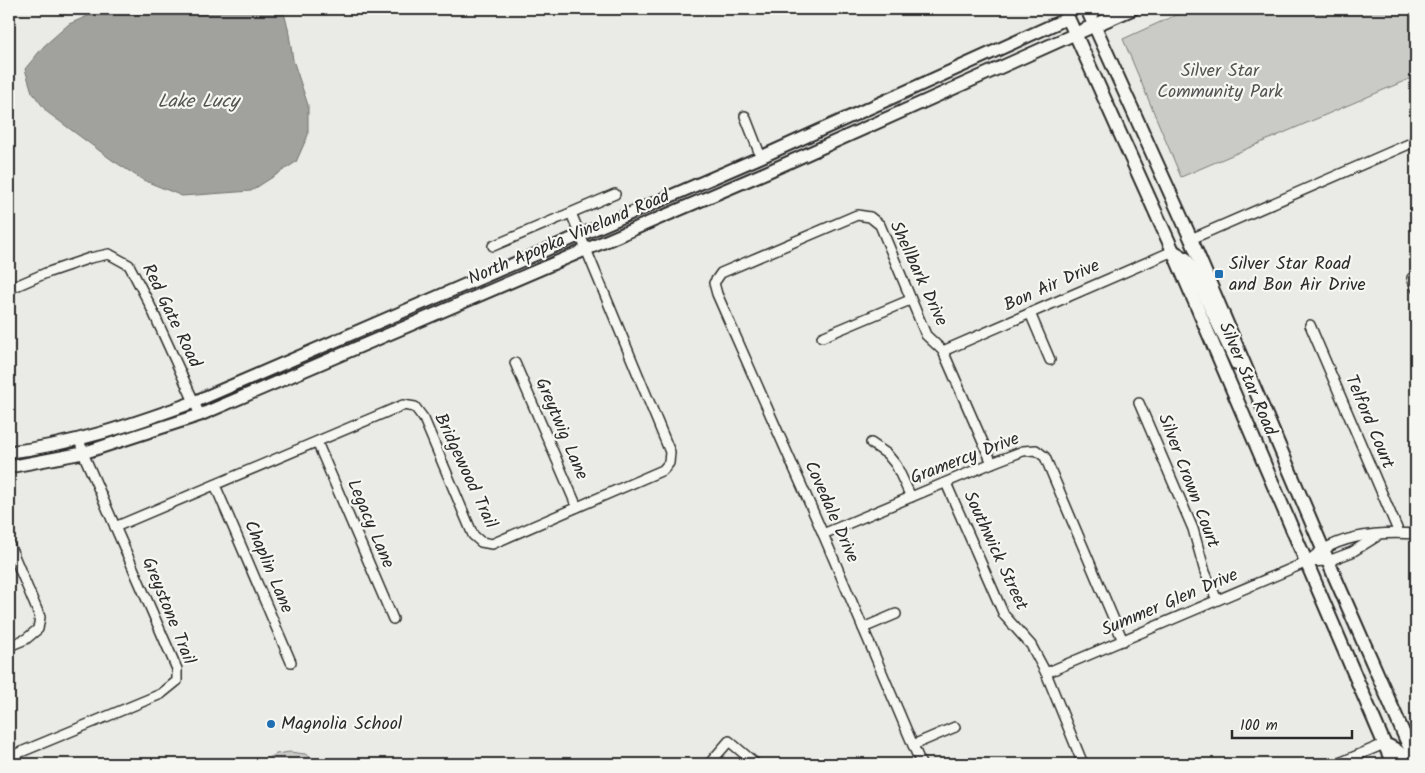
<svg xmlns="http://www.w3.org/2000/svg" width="1425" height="773" font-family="Kalam,sans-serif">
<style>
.green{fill:#cacac7;stroke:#7a7a79}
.water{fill:#a1a19e;stroke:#727270}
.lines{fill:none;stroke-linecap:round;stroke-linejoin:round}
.minor-casing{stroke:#2b2b2b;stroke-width:12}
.tertiary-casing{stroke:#2b2b2b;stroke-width:15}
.secondary-casing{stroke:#2b2b2b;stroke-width:16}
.minor{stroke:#f6f6f2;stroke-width:9}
.tertiary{stroke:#f6f6f2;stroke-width:11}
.secondary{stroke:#f6f6f2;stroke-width:12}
.poi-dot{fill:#1f6fb2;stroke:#f6f6f2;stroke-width:2}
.labels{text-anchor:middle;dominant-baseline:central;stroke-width:4.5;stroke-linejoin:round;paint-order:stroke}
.park-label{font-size:18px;fill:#535352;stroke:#f6f6f2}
.street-label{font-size:18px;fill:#2b2b2b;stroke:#f6f6f2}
.poi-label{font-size:18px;fill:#2b2b2b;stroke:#f6f6f2;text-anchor:start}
.water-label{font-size:19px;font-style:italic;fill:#545453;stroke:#f6f6f2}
</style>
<rect width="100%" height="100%" fill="#eaeae6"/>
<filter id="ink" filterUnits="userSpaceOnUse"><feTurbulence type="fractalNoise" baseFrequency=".02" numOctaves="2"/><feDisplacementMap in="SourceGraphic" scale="10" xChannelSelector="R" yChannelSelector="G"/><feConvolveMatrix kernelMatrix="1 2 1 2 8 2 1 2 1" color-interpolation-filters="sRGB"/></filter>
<g filter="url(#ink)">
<g class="green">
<path d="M1189,9H1416V76L1181,177L1123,39Z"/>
<path d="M290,752L305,754L322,764H308L290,760L272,764H259L276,754Z"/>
</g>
<path class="water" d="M104,9H283L288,28L293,60L308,105V135L296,162L251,191L182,196L143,180L112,160L47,112L32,92L25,69L44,46L69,24Z"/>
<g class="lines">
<defs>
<g id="minor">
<path d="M745,116L761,157"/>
<path d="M1191,239L1416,141"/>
<path d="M493,246L615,194"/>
<path d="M1412,278L1416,288"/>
<path d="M9,289L46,273L90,258L109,254L129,265L149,303L200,415"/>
<path d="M1030,313L1050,360"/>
<path d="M1310,325L1399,533"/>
<path d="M822,337L910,300"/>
<path d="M943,351L1173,251"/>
<path d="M515,363L577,507"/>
<path d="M1139,403L1193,529L1205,572L1217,600"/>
<path d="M317,442L393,619"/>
<path d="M871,443L887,454L896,465L911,497"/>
<path d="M946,483L1004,615L1031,645L1046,673L1083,764"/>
<path d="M215,485L291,662"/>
<path d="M115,527L403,405L415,407L424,419L473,535L481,542L492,544L663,470L669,463L670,452L571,213"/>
<path d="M823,534L992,463L1023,451L1036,450L1045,457L1123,641"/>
<path d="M9,544L40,617L38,629L26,639L9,646"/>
<path d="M1307,562L1328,561L1352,552L1376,537"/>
<path d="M863,628L896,614"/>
<path d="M1046,673L1307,562C1312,558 1317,553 1323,550C1349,534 1386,532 1416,534"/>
<path d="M913,745L955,727"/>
<path d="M9,757L161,694L177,681V669L83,453L79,438"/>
<path d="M709,764L729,741L756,764"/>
<path d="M921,764L823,534L717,294L714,283L721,273L857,215L870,217L880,225L926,335L943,351L992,463"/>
<path d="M1337,764L1384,744"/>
</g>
<g id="tertiary">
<path d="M9,452C72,445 134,424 194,402L761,157L1068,18"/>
<path d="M9,467L83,453L200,415L767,172L1075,34"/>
</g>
<g id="secondary">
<path d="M1064,9L1173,251L1393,764"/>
<path d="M1087,9L1191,239L1334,575L1416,762"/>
<path d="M1075,34L1132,9"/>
<path d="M1173,251L1186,259L1195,275L1237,364"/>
<path d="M1384,744C1396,749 1401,752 1406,764"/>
</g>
</defs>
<use href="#minor" class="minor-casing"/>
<use href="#tertiary" class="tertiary-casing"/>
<use href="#secondary" class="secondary-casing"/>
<use href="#minor" class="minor"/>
<use href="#tertiary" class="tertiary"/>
<use href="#secondary" class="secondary"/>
</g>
</g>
<g class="poi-dot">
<rect x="1214" y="269" width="10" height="10" rx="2.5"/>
<circle cx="271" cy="724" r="5"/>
</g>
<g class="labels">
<g class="park-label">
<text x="1220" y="71">Silver Star<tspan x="1220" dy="21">Community Park</tspan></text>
</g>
<g class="street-label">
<text transform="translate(569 238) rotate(-23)">North Apopka Vineland Road</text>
<text transform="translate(918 274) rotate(65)">Shellbark Drive</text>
<text transform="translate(1052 286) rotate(-24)">Bon Air Drive</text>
<text transform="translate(171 316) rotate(64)">Red Gate Road</text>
<text transform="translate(1247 379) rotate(67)">Silver Star Road</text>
<text transform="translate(1369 422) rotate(67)">Telford Court</text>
<text transform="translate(561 429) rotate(67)">Greytwig Lane</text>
<text transform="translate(965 459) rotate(-21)">Gramercy Drive</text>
<text transform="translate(465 471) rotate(65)">Bridgewood Trail</text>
<text transform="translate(1188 481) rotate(69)">Silver Crown Court</text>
<text transform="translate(831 512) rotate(66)">Covedale Drive</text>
<text transform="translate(370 524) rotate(67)">Legacy Lane</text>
<text transform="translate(995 551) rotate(65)">Southwick Street</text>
<text transform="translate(268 567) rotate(67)">Chaplin Lane</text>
<text transform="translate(1170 603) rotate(-23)">Summer Glen Drive</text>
<text transform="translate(168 611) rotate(68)">Greystone Trail</text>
</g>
<g class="poi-label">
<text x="1229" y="264">Silver Star Road<tspan x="1229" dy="21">and Bon Air Drive</tspan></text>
<text x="281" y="724">Magnolia School</text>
</g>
<g class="water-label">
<text x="198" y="102">Lake Lucy</text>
</g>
</g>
<rect width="1425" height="773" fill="none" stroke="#f6f6f2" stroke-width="30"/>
<rect x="15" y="15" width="1395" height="743" fill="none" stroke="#2b2b2b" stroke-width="2" filter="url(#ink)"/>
<path d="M1232 730v8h120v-8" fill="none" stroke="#2b2b2b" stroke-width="2.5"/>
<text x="1240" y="730" font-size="15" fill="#2b2b2b" stroke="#f6f6f2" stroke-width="4" paint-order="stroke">100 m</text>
</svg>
